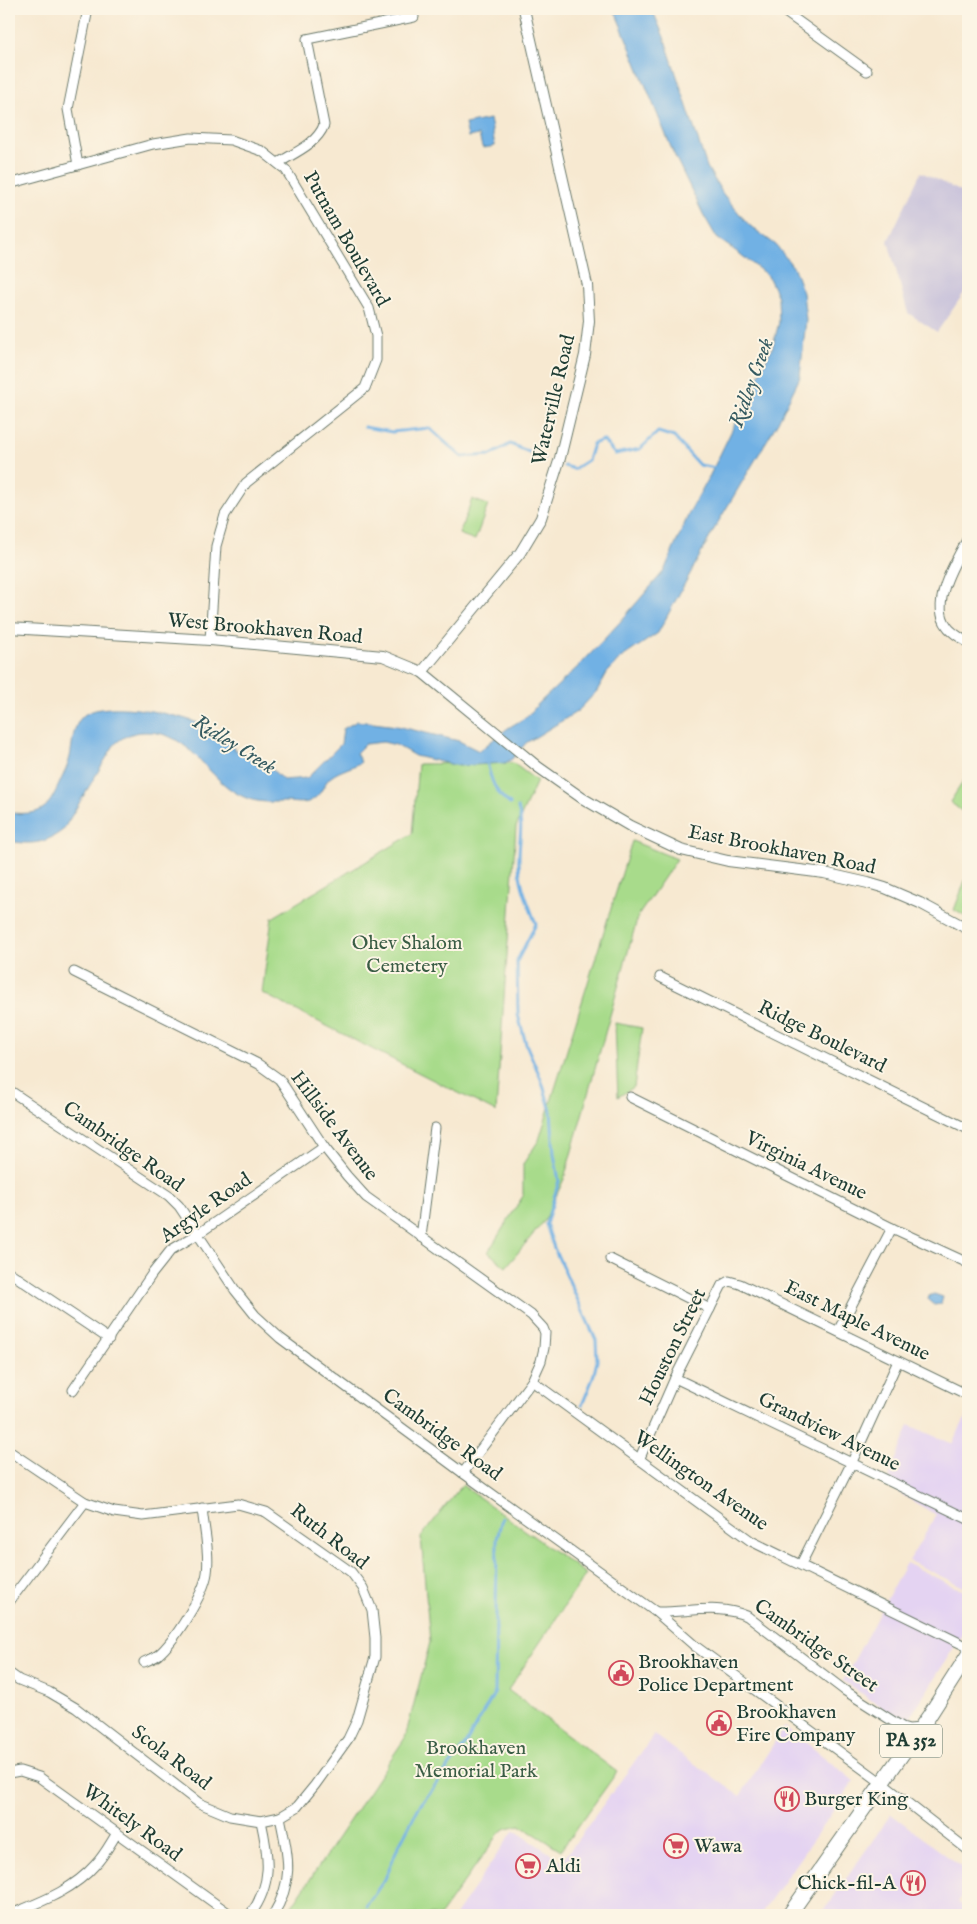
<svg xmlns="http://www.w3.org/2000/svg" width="977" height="1924" font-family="'IM FELL English',serif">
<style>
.built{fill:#e4d3f2}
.industrial{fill:#c6c0da}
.green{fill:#a8db8b;stroke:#648c60}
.water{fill:#71b1e4;stroke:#48778c}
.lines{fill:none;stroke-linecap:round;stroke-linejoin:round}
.stream{stroke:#71b1e4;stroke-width:3}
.minor-casing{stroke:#6b796b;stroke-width:11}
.tertiary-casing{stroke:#6b796b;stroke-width:12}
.primary-casing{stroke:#6b796b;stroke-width:16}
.minor{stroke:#fff;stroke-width:9}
.tertiary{stroke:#fff;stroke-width:10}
.primary{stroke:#fff;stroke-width:14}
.labels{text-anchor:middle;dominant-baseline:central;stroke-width:4;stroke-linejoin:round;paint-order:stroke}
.shield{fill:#fcf5e5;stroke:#617469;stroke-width:1}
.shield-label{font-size:19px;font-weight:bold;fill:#1f3d34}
.street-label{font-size:20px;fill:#1f3d34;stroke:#fcf5e5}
.park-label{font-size:20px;fill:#3a5d45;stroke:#fcf5e5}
.poi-label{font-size:20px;fill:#1f3d34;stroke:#fcf5e5;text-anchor:start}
.water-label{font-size:21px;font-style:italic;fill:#345a60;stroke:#fcf5e5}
</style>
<rect width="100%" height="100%" fill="#fcf5e5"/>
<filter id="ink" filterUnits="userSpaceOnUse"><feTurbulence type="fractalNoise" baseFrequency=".02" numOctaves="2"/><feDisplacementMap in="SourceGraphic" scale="10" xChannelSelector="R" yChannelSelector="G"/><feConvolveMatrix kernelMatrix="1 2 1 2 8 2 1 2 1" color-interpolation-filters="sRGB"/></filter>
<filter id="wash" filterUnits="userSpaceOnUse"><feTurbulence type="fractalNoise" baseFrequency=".0096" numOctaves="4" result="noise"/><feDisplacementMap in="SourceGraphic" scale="20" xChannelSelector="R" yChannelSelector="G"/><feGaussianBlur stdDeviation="1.12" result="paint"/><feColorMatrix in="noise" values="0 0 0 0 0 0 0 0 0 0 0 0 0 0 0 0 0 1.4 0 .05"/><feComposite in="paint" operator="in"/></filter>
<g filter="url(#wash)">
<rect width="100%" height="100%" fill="#f7e9d1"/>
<g class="built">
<path d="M968,1413V1589L909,1561L936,1515L886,1485L909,1425L952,1444Z"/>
<path d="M906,1563L968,1593V1625L906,1724L843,1681Z"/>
<path d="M785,1726L854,1781L760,1915H455L514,1830L562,1861L654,1735L740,1796Z"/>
<path d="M891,1814L968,1872V1888L958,1902L968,1910V1915H821Z"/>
</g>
<path class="industrial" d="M921,172L968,195V287L937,332L908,313L888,241Z"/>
<g class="green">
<path d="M472,499L488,505L475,540L459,534Z"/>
<path d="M513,763L537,781L516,827L496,1112L262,993L272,918L412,834L418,764Z"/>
<path d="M968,774V816L950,802Z"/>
<path d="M632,841L677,859L638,916L564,1179L545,1220L506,1267L488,1252L523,1196V1164L539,1140Z"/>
<path d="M968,873V918L954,910Z"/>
<path d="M615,1023L642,1028L634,1087L618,1097Z"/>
<path d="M462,1485L586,1574L508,1690L617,1772L561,1850L520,1825L507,1828L500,1832L440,1915H286L405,1738L430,1642L421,1537Z"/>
</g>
<g class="water">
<path d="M614,9H652L664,37L707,167L723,194L749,225L776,245L794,268L803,293L806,320L800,377L778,422L717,524L658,633L621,658L607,673L597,691L578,711L526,743L512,759L505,763L459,766L415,756L396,745L383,742L365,744L356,753L361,762C352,768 340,770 331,777C322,784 323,796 308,802C302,804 292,802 285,802C272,802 256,803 244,797C206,781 192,730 144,732C132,732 122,737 114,745L63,830C45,844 31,845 9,841V813C42,815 47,811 60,782C64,773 68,766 70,757C73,743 72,725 84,715C107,698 186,715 209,728C220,734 228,746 239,752C245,756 253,757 260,761C268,765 276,773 283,780L307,778L341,744L343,729L357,721L397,726L459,741L479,751L508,728L528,716L539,703L581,664L620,622L664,571L690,511L709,477L773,346L779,322L778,297L768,276L740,254L717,238L703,214L673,152Z"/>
<path d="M490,119L495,146L484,148L482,147L479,135L468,137L465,124Z"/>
<path d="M934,1294L943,1297L941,1304L934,1305L928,1300L929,1296Z"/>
</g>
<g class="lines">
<g class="stream">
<path d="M364,427L392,432L429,428L462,457L491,455L510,444L544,458"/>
<path d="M564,466L574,469L588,460L593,444L603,440L615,454L640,449L658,432L674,437L699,465L716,468"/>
<path d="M487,762C491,780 495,793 510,804"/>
<path d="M518,808C524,827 518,844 519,863C519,884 529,905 536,924L517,961L518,1015L526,1044L541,1079L551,1111L554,1154L559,1181L546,1224L554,1248L596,1340L597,1361L593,1378L582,1405"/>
<path d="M366,1906L385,1879L397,1849L419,1807L463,1748L495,1692L497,1539L502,1518"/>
</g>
</g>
</g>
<g filter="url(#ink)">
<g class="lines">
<defs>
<g id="minor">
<path d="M781,9L867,71"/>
<path d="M278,163C294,153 317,144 324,125L307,39L414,17"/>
<path d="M78,165L68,109L88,9"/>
<path d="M9,184L153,144L191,138L231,140L262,151L286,170L369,308L376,336V360L365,388L246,483L225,515L216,546L210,640"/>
<path d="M968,538C957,559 929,602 947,626C951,633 962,638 968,643"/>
<path d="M74,972L258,1064L279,1079L284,1086L324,1147L347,1176L366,1197L531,1315L543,1328L545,1333L544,1348L541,1361L532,1381L463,1473"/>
<path d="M660,977L968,1129"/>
<path d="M9,1090L169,1196L179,1206L235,1290L255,1315L280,1338L463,1473L656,1612L695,1646L882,1783L968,1850"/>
<path d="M630,1097L892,1228L968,1263"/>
<path d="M421,1237L435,1128"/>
<path d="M610,1259L710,1309"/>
<path d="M9,1272L109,1339"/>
<path d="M838,1331L892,1228"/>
<path d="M675,1378L968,1519"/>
<path d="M532,1381L751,1541L968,1647"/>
<path d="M73,1390L152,1274L171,1250L198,1234L324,1147"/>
<path d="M9,1451L85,1502L114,1512L143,1516L238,1504L266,1512L351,1572L363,1588L372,1610L375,1638V1657L357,1720L348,1739L315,1785L297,1807L280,1817L261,1821L230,1816L199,1803L76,1708L49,1692L19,1680L9,1673"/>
<path d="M639,1460L675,1378L722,1285L729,1281L740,1284L968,1395"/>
<path d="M801,1564L852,1462L898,1361"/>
<path d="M9,1602L85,1502"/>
<path d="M656,1612C686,1613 718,1603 747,1616L844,1690L902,1727L909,1729L921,1728"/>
<path d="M144,1662C149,1660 154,1658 158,1655C174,1642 204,1594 207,1573C210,1553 204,1529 202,1508"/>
<path d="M9,1773L20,1771L39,1777L231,1915"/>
<path d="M9,1915C40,1902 72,1891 95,1865C104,1856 110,1844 117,1833"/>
<path d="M250,1915C273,1884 269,1857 261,1821"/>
<path d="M273,1915C295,1879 288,1856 280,1817"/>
</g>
<g id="tertiary">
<path d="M9,628L210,640L383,656L422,672L538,767L582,798L630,826L681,850L728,861L824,873L868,883L885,888L920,903L968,929"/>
<path d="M422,672L520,553L541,518L560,458L585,355L589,321L587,285L524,9"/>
</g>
<path id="primary" d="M789,1915L929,1716L968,1655"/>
</defs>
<use href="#minor" class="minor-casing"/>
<use href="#tertiary" class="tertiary-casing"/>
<use href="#primary" class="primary-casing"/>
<use href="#minor" class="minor"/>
<use href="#tertiary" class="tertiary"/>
<use href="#primary" class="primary"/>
</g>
</g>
<defs>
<symbol id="civic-ring" viewBox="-11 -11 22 22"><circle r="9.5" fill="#fcf5e5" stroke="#d1495b" stroke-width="1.5"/><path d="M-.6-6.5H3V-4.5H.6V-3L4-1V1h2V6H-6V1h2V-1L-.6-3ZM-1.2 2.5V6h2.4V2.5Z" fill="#d1495b"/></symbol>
<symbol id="restaurant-ring" viewBox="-11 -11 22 22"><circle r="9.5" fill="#fcf5e5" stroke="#d1495b" stroke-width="1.5"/><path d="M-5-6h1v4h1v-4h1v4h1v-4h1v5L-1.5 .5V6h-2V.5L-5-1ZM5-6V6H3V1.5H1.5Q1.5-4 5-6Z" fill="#d1495b"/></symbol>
<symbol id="supermarket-ring" viewBox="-11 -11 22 22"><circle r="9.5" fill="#fcf5e5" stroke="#d1495b" stroke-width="1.5"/><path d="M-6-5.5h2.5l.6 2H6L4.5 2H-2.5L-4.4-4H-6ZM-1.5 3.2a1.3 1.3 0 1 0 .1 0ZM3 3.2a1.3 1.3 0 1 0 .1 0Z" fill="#d1495b"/></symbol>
</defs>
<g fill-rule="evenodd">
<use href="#civic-ring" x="607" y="1659" width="28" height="28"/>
<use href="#civic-ring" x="705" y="1709" width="28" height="28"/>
<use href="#restaurant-ring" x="773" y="1785" width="28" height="28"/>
<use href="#supermarket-ring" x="662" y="1832" width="28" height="28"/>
<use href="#supermarket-ring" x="514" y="1852" width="28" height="28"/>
<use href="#restaurant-ring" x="899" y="1869" width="28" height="28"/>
</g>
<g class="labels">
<rect class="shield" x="880" y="1724.5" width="62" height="33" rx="4"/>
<g class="shield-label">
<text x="911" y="1741">PA 352</text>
</g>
<g class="street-label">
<text transform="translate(346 239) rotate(60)">Putnam Boulevard</text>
<text transform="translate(554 400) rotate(-77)">Waterville Road</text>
<text transform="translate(265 629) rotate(5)">West Brookhaven Road</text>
<text transform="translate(782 850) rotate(11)">East Brookhaven Road</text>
<text transform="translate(822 1037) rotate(26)">Ridge Boulevard</text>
<text transform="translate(334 1126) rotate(53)">Hillside Avenue</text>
<text transform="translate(123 1147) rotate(35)">Cambridge Road</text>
<text transform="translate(806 1166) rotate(26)">Virginia Avenue</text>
<text transform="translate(206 1208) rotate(-35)">Argyle Road</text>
<text transform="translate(857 1321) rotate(26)">East Maple Avenue</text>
<text transform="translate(673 1347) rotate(-64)">Houston Street</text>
<text transform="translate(829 1432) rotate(26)">Grandview Avenue</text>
<text transform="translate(442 1435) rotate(36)">Cambridge Road</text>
<text transform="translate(701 1481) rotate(35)">Wellington Avenue</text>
<text transform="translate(329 1537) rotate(38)">Ruth Road</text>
<text transform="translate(816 1646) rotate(35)">Cambridge Street</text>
<text transform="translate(171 1758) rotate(37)">Scola Road</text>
<text transform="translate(132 1823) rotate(36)">Whitely Road</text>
</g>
<g class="park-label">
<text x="407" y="943">Ohev Shalom<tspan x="407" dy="23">Cemetery</tspan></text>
<text x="476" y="1748">Brookhaven<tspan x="476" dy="23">Memorial Park</tspan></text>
</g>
<g class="poi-label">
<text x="638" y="1662">Brookhaven<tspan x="638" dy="23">Police Department</tspan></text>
<text x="736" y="1712">Brookhaven<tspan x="736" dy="23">Fire Company</tspan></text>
<text x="804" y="1799">Burger King</text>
<text x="694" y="1846">Wawa</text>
<text x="546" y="1866">Aldi</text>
<text x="896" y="1883" text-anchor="end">Chick-fil-A</text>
</g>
<g class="water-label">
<text transform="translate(752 383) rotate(-70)">Ridley Creek</text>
<text transform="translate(234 745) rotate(32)">Ridley Creek</text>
</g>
</g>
<rect width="977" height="1924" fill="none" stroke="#fcf5e5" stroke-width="30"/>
</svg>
